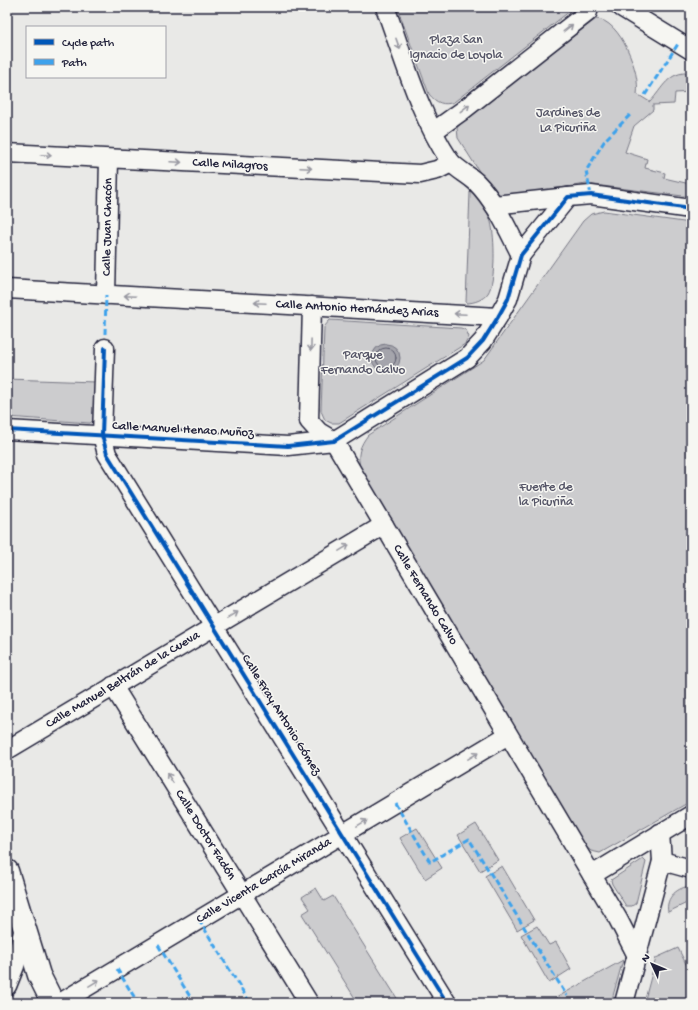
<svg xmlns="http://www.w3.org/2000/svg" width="698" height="1010" font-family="'Gochi Hand',sans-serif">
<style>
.green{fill:#ccccce;stroke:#777784}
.water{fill:#a5a5ac;stroke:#71717f}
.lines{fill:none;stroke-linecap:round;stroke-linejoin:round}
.shore{stroke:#565668;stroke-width:1}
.minor-casing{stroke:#22223b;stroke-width:21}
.tertiary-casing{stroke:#22223b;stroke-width:25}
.minor{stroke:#f6f6f2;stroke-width:18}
.tertiary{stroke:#f6f6f2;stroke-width:22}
.quiet{stroke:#3ea2ec;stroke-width:3;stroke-dasharray:6 3;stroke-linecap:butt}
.cycleway-casing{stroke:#f6f6f2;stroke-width:6}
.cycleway{stroke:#0057b8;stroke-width:4}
.oneway{stroke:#9797a0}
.labels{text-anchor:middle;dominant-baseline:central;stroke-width:3;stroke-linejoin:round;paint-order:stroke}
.park-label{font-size:13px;fill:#555567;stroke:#f6f6f2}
.street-label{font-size:13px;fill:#22223b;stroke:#f6f6f2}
</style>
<rect width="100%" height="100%" fill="#e9e9e7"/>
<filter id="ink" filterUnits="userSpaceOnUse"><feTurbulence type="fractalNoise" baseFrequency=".025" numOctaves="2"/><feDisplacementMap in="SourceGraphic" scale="8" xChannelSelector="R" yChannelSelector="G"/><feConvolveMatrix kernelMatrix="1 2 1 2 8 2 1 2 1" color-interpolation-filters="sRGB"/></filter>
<g filter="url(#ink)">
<g class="green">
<path d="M397,7H575L454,102C444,106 436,103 429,94Z"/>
<path d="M596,19C620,19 641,73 637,94L650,102C663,88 668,71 691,73V92L675,93L674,104L653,105V110L634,126L625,152L647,159L645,168L665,173L664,178L690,184L691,182V197L586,184L500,197L491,190L458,138L457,128L462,121Z"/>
<path d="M472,190C480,200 487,210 491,222C495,237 496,281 488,293C483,300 474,303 466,303L470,192Z"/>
<path d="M604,211L691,223V801L600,853L591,851L584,845L361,469C356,456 360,445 368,435L484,360L583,221L591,214Z"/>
<path d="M330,320L461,328L466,330L469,337L465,344L339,423H331L325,420L321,411L324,327Z"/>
<path d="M7,379L95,382L94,420L90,423L7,417Z"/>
<path d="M476,824L498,860L480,871L458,835Z"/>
<path d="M417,828L442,868L425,879L400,838Z"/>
<path d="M643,859L646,862L636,903L632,906H626L612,884L611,880Z"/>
<path d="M502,866L534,920L517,930L485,876Z"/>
<path d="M691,886V901L668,912C665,897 678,887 691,886Z"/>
<path d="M316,888L324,901L333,896L400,1003H358L302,914L310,909L302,897Z"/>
<path d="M537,926L549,945L556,942L571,969L549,983L521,935Z"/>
<path d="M678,948L691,974V1003H644L656,958Z"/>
<path d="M623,960L611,1003H547Z"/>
</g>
<circle class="water" cx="386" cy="358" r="14"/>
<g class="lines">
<circle class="shore" cx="386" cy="358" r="10"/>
<defs>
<g id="minor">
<path d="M385,7C404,58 419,115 450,161C456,169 469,175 476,182C496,202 508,230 521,255"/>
<path d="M621,7L691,50"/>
<path d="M434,131L462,111L588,12L589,7"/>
<path d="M7,153L420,174L437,170L451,163"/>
<path d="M494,205L568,197"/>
<path d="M7,289L498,317"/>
<path d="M106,295L109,159"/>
<path d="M312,306L309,421L319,432L334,441L618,919L637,956"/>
<path d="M105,348L102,435L107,454L447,1003"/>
<path d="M7,430L288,446L334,441L467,358L483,341L498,317L508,299L521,255L568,197L591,195L691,209"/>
<path d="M113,686L309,1003"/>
<path d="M7,750L384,525"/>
<path d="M662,861L691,869"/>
<path d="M592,875L691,815"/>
<path d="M7,986L15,966L24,927"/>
<path d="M60,1003L508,735"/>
<path d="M624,1003L662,861L660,833"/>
</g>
<path id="tertiary" d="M7,871L39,975L53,1003"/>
</defs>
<use href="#minor" class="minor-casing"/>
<use href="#tertiary" class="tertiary-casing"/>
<use href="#minor" class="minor"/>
<use href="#tertiary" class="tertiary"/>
<g class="quiet">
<path d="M645,95L678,44"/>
<path d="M591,195L586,171L605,140L630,115"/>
<path d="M105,334L106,295"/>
<path d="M395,803L430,862L469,839L567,996"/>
<path d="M199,920L250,1003"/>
<path d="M158,945L194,1003"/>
<path d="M117,969L138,1003"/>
</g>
<defs>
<g id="cycleway">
<path d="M105,348L102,435L107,454L447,1003"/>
<path d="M7,430L288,446L334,441L467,358L483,341L498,317L508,299L521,255L568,197L591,195L691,209"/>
</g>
</defs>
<use href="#cycleway" class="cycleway-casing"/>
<use href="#cycleway" class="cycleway"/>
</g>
<defs><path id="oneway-shaft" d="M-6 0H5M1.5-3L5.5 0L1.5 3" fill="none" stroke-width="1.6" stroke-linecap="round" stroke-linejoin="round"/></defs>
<g class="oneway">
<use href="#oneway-shaft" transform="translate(568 28) rotate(-38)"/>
<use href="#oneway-shaft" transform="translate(398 44) rotate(70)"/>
<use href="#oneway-shaft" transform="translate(465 108) rotate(-38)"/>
<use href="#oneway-shaft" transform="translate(46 155) rotate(3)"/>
<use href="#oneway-shaft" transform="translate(176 162) rotate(3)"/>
<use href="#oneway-shaft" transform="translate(306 168) rotate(3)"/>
<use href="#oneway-shaft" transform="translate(130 296) rotate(-177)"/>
<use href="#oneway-shaft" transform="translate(260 303) rotate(-177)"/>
<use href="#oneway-shaft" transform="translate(460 314) rotate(-177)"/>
<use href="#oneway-shaft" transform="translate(311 345) rotate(91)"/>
<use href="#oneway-shaft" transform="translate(344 548) rotate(-31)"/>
<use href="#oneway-shaft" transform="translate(233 615) rotate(-31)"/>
<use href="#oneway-shaft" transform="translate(473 756) rotate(-31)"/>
<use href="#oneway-shaft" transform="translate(170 778) rotate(-122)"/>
<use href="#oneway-shaft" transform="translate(362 823) rotate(-31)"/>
<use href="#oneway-shaft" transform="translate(94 983) rotate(-31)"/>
</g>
</g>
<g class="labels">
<g class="park-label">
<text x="456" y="40">Plaza San<tspan x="456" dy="15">Ignacio de Loyola</tspan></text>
<text x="568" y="113">Jardines de<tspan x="568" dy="15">La Picuriña</tspan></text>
<text x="363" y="355">Parque<tspan x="363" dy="15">Fernando Calvo</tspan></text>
<text x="546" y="487">Fuerte de<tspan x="546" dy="15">la Picuriña</tspan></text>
</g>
<g class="street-label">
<text transform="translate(230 165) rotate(3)">Calle Milagros</text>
<text transform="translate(108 227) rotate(-89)">Calle Juan Chacón</text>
<text transform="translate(357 309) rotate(3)">Calle Antonio Hernández Arias</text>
<text transform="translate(183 430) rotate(3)">Calle Manuel Henao Muñoz</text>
<text transform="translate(425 595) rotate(59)">Calle Fernando Calvo</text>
<text transform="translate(123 680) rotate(-31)">Calle Manuel Beltrán de la Cueva</text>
<text transform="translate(281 715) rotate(58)">Calle Fray Antonio Gómez</text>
<text transform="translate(205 835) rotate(58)">Calle Doctor Fadón</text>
<text transform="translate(264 881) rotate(-31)">Calle Vicenta García Miranda</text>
</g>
</g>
<rect width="698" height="1010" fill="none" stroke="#f6f6f2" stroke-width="24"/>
<rect x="12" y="12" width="674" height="986" fill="none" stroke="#22223b" stroke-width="1.5" filter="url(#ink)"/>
<rect x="26" y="26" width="140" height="52" fill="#f6f6f2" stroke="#a1a1a9"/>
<rect x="34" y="39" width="20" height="6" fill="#0057b8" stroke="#a1a1a9"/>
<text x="62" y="46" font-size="12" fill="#22223b">Cycle path</text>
<rect x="34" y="59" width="20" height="6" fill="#3ea2ec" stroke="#a1a1a9"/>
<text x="62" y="66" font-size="12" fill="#22223b">Path</text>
<g transform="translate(652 964) rotate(314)" stroke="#f6f6f2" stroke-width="3" paint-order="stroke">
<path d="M0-3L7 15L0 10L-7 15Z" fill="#22223b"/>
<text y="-6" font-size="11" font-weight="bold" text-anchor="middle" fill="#22223b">N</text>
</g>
</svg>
